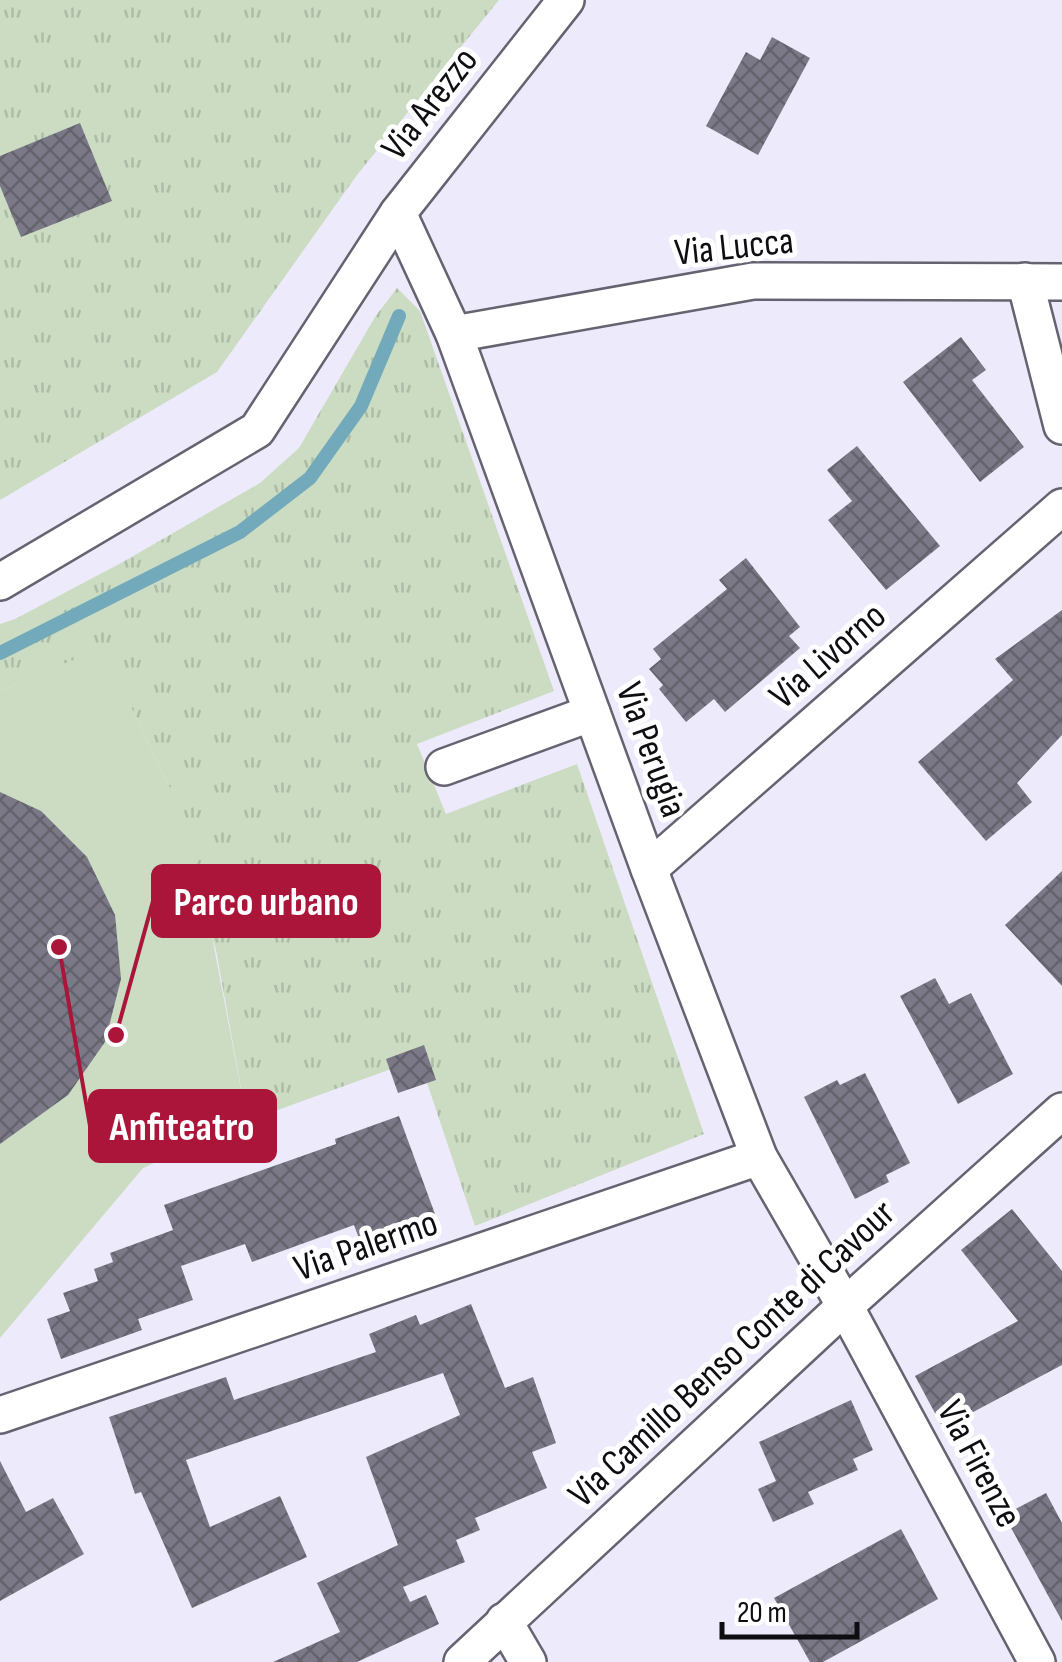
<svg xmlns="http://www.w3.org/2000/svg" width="1062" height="1662" font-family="'Sofia Sans Condensed',sans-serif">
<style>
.grass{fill:url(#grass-tufts)}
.park{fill:#cbdcc2}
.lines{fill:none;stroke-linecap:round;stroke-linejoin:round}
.stream{stroke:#73aabb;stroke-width:14}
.building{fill:url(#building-cross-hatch)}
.street-casing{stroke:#666371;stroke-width:40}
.street{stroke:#fff;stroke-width:35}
.labels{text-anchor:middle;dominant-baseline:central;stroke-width:10;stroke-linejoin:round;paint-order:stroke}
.street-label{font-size:38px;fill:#0d0d12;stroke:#fff}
.leader{fill:none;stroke:#ab153a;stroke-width:4}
.callout-dot{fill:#ab153a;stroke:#fff;stroke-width:4}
.callout{fill:#ab153a;stroke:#ab153a;stroke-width:4}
.callout-label{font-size:40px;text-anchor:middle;font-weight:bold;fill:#fff}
</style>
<defs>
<pattern id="grass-tufts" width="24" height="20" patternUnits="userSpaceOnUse" patternTransform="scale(2.5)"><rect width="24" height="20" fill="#cbdcc2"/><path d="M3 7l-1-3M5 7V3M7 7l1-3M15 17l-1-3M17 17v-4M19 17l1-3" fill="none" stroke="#adbca6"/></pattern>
<pattern id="building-cross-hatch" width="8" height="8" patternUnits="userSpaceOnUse" patternTransform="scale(2.5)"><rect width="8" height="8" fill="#7b7987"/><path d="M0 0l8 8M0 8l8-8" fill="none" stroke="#63626d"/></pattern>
</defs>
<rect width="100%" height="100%" fill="#edebfb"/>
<g class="grass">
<path d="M0,0H499L357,175L217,372L0,500Z"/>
<path d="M397,288L420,311L554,691L417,744L446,814L577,764L704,1134L475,1226L419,1059L247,1121L216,950L169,786L134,713L99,650L0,691V624L15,619L121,563L260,483L299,448L375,317Z"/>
</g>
<path class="park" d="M99,649L134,713L169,786L200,873L247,1121L143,1168L0,1338V691Z"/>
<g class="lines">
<path class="stream" d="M0,653L240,532L310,478L361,406L399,316"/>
</g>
<g class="building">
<path d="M772,37L810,58L758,155L706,126L746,52L760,60Z"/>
<path d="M80,123L112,201L21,237L0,186V156Z"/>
<path d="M961,337L986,370L972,380L1024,447L980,482L903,382Z"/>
<path d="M857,446L940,546L886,590L828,520L852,501L827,470Z"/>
<path d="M746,558L800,627L789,636L800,648L725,712L714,699L686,722L659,689L663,685L649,669L661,659L653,649L727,589L719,580Z"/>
<path d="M1062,610V735L1017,783L1032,802L986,841L918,762L1013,680L995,659Z"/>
<path d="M0,792L41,811L87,857L115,915L121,979L105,1042L68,1095L0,1144Z"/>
<path d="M1062,871V986L1005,925Z"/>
<path d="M935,978L949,1004L971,993L1013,1074L958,1104L900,996Z"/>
<path d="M424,1045L436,1080L398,1093L386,1059Z"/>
<path d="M865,1073L910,1163L886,1175L889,1182L855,1199L804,1097L837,1080L840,1085Z"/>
<path d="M399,1116L435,1214L360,1241L354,1225L252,1262L245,1244L181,1266L193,1300L138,1319L142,1330L61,1359L47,1319L70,1311L63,1293L98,1281L94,1269L113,1262L110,1253L173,1230L164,1205L336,1144L335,1139Z"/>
<path d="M1012,1209L1062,1271V1365L943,1428L915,1376L1018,1321L961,1250Z"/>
<path d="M471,1304L505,1388L533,1377L556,1443L532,1452L547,1488L475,1518L480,1530L456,1540L465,1562L403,1587L410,1602L426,1595L439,1624L357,1662H273L340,1632L317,1583L398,1545L366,1457L460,1415L443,1373L186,1460L210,1527L280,1496L307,1557L192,1608L141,1492L135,1494L109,1417L226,1377L234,1400L376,1352L369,1334L416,1315L420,1325Z"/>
<path d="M851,1400L873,1450L853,1459L858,1470L808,1492L814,1504L773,1522L758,1489L776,1481L759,1442Z"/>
<path d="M0,1461L26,1512L53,1498L84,1554L0,1601Z"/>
<path d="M1046,1493L1062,1523V1621L1004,1515Z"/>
<path d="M901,1529L938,1599L823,1662H810L774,1598Z"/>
</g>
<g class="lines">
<defs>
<g id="street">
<path d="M398,213L454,334L649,869L759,1157L845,1306L1037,1662"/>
<path d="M1025,281L1062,426"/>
<path d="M454,334L753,281L1062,282"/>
<path d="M0,582L257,430L398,213L566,0"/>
<path d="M444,767L592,713"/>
<path d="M649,869L1062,507"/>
<path d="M0,1415L759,1157"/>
<path d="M504,1621L528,1662"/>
<path d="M462,1662L845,1306L1062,1111"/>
</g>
</defs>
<use href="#street" class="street-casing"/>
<use href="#street" class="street"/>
</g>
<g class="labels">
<g class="street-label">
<text transform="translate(430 104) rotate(-52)">Via Arezzo</text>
<text transform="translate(734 247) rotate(-6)">Via Lucca</text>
<text transform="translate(828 656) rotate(-41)">Via Livorno</text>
<text transform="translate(651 750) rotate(70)">Via Perugia</text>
<text transform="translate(366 1246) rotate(-19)">Via Palermo</text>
<text transform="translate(732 1354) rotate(-43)">Via Camillo Benso Conte di Cavour</text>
<text transform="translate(979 1464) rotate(62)">Via Firenze</text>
</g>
</g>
<path class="leader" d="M116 1035L153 901M59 947L90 1126"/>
<g class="callout-dot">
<circle cx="116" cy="1035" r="10"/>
<circle cx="59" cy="947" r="10"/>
</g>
<g class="callout">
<rect x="153" y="866" width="226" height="70" rx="10"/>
<rect x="90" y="1091" width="185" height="70" rx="10"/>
</g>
<g class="callout-label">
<text x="266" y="915">Parco urbano</text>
<text x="182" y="1140">Anfiteatro</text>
</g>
<path d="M722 1622v15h135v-15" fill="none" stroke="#0d0d12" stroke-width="5"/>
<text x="737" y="1622" font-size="30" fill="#0d0d12" stroke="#ffffff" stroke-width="8" paint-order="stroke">20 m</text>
</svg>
